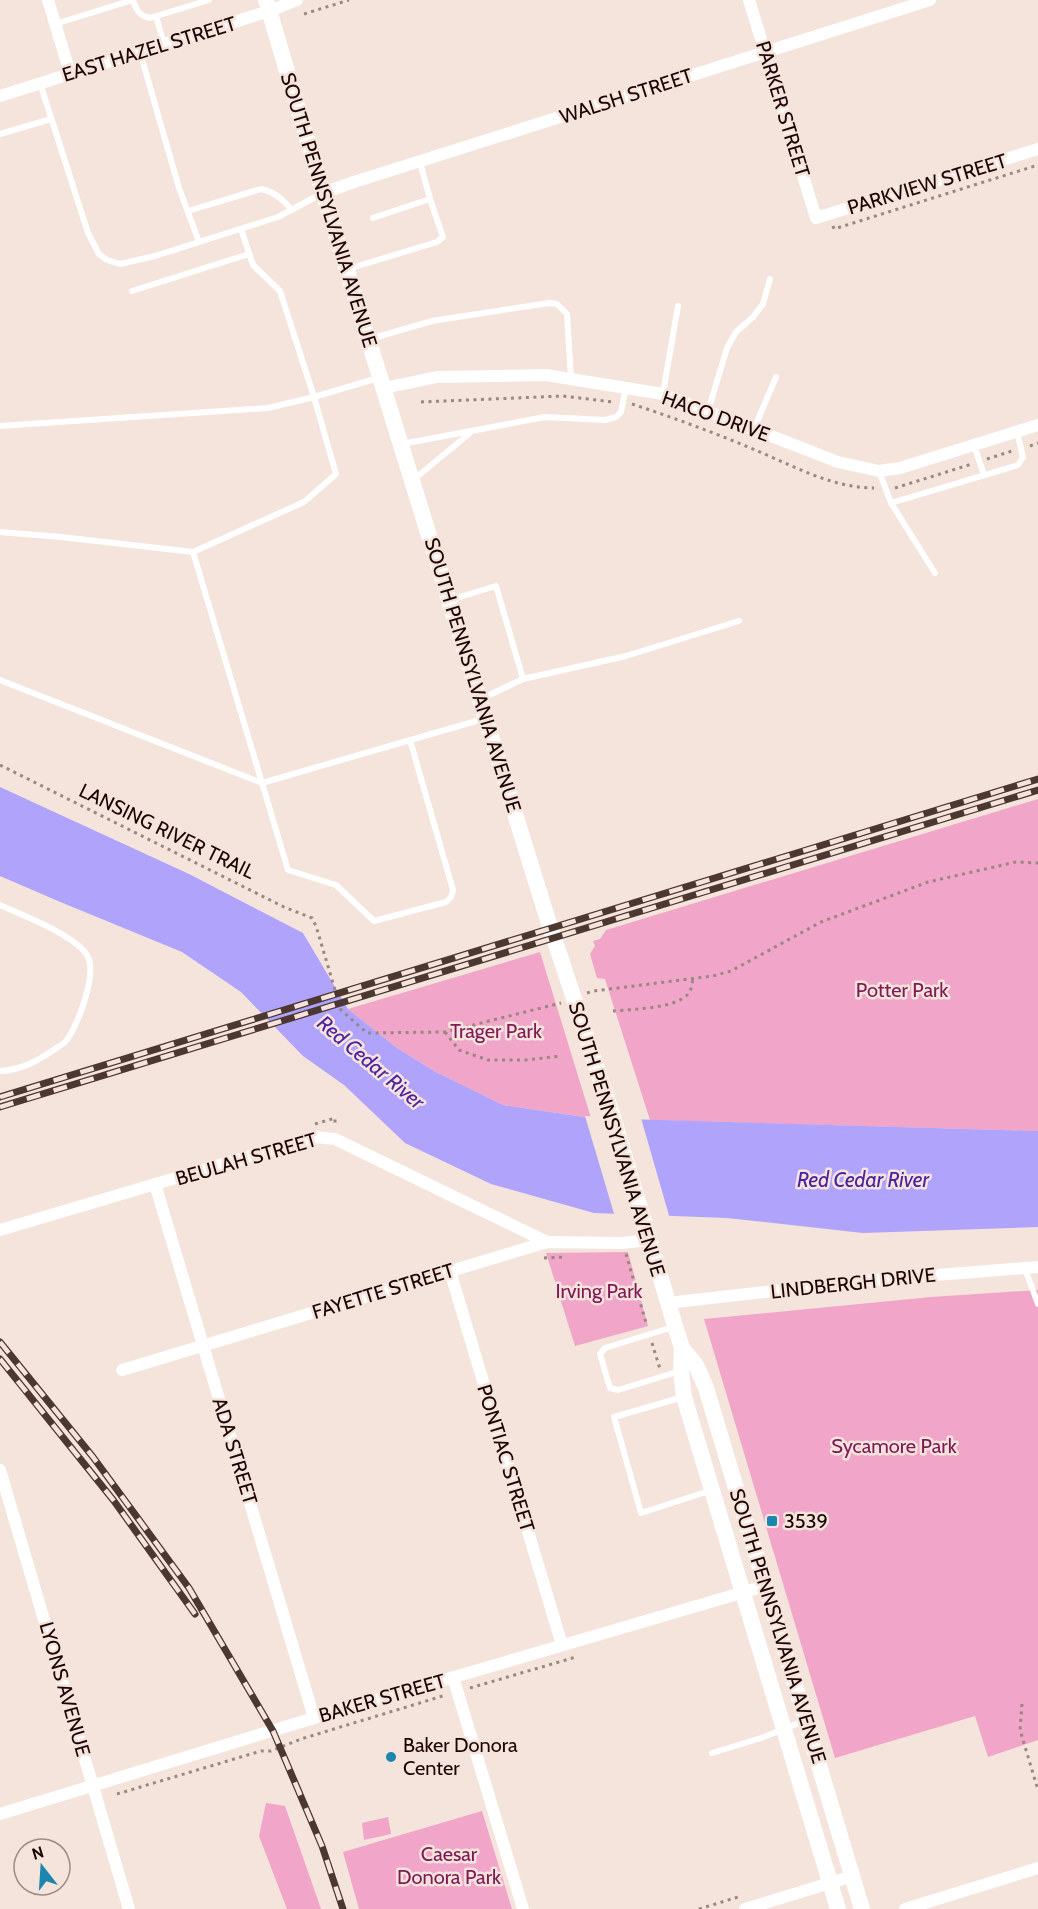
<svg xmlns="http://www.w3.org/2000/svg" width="1038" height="1909" font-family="Cabin,sans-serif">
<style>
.green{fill:#f0a5c9}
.water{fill:#afa3fc}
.pier{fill:#f4e4dc}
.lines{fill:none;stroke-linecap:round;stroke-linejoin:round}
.path{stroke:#9a8780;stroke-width:3;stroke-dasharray:3 4.5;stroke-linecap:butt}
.lane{stroke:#fff;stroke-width:6}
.street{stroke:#fff;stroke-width:12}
.secondary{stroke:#fff;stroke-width:16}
.rail-casing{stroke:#4c3731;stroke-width:7}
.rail{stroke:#f4e4dc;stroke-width:4.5;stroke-dasharray:14;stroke-linecap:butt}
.poi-dot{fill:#1c86ae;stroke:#f4e4dc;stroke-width:2}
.labels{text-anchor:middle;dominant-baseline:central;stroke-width:5;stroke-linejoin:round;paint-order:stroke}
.street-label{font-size:20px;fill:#1c0500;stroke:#f4e4dc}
.park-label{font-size:20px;fill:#811857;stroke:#f4e4dc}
.poi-label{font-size:20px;fill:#1c0500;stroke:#f4e4dc;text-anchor:start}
.water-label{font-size:21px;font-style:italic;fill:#4b22a2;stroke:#f4e4dc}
</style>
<rect width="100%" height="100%" fill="#f4e4dc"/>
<g class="green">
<path d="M1038,799V1131L650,1120L605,979L597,978L590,954L595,946L593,941L600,939L606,930Z"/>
<path d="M540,952L591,1118L503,1105L434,1071L397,1048L348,1009Z"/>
<path d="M628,1252L648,1326L575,1346L546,1253Z"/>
<path d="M1038,1290V1740L988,1757L975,1716L835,1758L704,1319L931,1297Z"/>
<path d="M266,1803L285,1806L321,1909H287L259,1836Z"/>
<path d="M482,1811L512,1909H359L343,1852Z"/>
<path d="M388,1817L391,1834L364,1840L362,1823Z"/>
</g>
<path class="water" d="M0,787L189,874L303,933L348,1009L397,1048L434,1071L503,1105L591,1118L1038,1131V1227L863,1233L727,1218L594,1213L491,1184L405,1143L344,1085L303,1056L241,992L182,952L58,901L0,876Z"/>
<path class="pier" d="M585,1116L641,1118L670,1219L615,1217Z"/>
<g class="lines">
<g class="path">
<path d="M304,14L349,0"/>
<path d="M833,226L834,229L1038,165"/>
<path d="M421,402L563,396L613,402"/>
<path d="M632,404C671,417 710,431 748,447C788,463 830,488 874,488"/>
<path d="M1030,446L1038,443"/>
<path d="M987,459L1012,451"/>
<path d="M895,488L972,464"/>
<path d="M0,765L284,907L312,918L316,926L341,1010L367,1033L445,1032L561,1003"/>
<path d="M587,993L594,991L713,976L731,971L821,922L928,882L1016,862L1038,863"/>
<path d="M613,1011C633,1009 676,1009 689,993C692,988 692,984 693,979"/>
<path d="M445,1032L459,1050L488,1060H526L561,1056"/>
<path d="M315,1124L335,1118V1127"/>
<path d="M626,1254L647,1326"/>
<path d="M544,1258L565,1257"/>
<path d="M652,1343L660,1369"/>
<path d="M470,1688L576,1657"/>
<path d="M1022,1704L1020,1730L1038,1790"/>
<path d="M117,1794L261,1751H271L301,1739L446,1695"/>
<path d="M699,1909L738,1897"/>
</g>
<g class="lane">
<path d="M133,0C136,9 139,16 150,18L209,0"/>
<path d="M156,16L164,44"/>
<path d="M55,24L133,0"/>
<path d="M140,52L179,188L199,242"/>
<path d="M40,83L88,233L99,254L107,260L120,264L155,256L278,217L323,193"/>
<path d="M0,134L51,119"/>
<path d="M420,162L430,199"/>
<path d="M188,211L261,189C275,192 282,199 292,210"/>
<path d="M241,229L253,265L280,291L314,397L378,378"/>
<path d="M348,269L437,242L443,237L430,199L373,218"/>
<path d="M132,291L249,254"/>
<path d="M370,339L432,321L549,303L557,304L567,314L571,379"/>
<path d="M663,393L678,306"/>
<path d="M708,411L727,348L736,332L753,317L763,304L770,279"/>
<path d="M0,426L268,408L314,397L336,474L304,502L193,552L262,783L483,719"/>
<path d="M754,429L776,377"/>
<path d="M402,444L545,417L605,420L616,417L621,412L626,388"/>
<path d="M974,445L984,475"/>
<path d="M879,471L891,503L935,573"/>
<path d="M413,480L470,433"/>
<path d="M891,503L1018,465L1023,457L1017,432"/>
<path d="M0,532L61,537L193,552"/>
<path d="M450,600L496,586L523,679"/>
<path d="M0,680L262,783L288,870L336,885L374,921L446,902L451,897L453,890L410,740"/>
<path d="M481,699L523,679L626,656L739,621"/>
<path d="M0,905C22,915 75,935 87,955C98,972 78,1026 66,1041C63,1044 58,1047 55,1049C38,1061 21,1070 0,1071"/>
<path d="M1025,1269L1038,1304"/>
<path d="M673,1327L605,1348L600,1354L610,1388L618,1390L680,1371"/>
<path d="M683,1397L614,1417L641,1513L712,1490"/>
<path d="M712,1753L761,1738L804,1721"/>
</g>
<g class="street">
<path d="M48,0L70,73"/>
<path d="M749,0L816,218L1038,149"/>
<path d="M0,96L269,11L297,0"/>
<path d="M323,193L354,182L930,0"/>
<path d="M384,388L437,377L546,375L663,394L838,462L879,471L900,468L1038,425"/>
<path d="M155,1184L314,1718"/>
<path d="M0,1230L314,1137L335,1139L547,1242"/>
<path d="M450,1271L562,1645"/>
<path d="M668,1303L861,1281L1038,1267"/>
<path d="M122,1370L547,1242L622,1243L649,1240"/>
<path d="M0,1470L129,1909"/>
<path d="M453,1677L523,1909"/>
<path d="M0,1814L314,1718L765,1586"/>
<path d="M745,1909L853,1876"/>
<path d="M905,1909L1038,1868"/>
</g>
<g class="secondary">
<path d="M266,0L323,193L546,914L613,1117L675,1326L682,1348L696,1365L706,1388L862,1909"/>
<path d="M682,1348L681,1371L684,1397L838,1909"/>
</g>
<defs>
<g id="rail">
<path d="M0,1097L1038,779"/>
<path d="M0,1107L1038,790"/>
<path d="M0,1342L93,1457L189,1588L273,1731L322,1846L343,1909"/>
<path d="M0,1359L114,1501L195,1614"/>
</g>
</defs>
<use href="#rail" class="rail-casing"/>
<use href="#rail" class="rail"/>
</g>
<g class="poi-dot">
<rect x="766" y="1515" width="12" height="12" rx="3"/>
<circle cx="391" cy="1757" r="6"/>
</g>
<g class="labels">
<g class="street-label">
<text transform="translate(149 49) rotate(-17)">EAST HAZEL STREET</text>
<text transform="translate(626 96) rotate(-18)">WALSH STREET</text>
<text transform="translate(783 109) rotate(73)">PARKER STREET</text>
<text transform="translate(927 184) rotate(-17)">PARKVIEW STREET</text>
<text transform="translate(329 210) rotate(73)">SOUTH PENNSYLVANIA AVENUE</text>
<text transform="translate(716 416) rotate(20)">HACO DRIVE</text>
<text transform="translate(473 675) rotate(73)">SOUTH PENNSYLVANIA AVENUE</text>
<text transform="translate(167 831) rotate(26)">LANSING RIVER TRAIL</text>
<text transform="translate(617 1139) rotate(73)">SOUTH PENNSYLVANIA AVENUE</text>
<text transform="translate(246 1159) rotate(-16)">BEULAH STREET</text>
<text transform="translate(853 1283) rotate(-6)">LINDBERGH DRIVE</text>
<text transform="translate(383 1291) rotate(-17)">FAYETTE STREET</text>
<text transform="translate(235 1451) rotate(73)">ADA STREET</text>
<text transform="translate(506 1458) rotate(73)">PONTIAC STREET</text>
<text transform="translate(778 1626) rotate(73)">SOUTH PENNSYLVANIA AVENUE</text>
<text transform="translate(65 1689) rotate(74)">LYONS AVENUE</text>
<text transform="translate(382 1698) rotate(-16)">BAKER STREET</text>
</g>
<g class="park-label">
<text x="902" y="990">Potter Park</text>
<text x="496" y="1031">Trager Park</text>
<text x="599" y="1291">Irving Park</text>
<text x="894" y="1446">Sycamore Park</text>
<text x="449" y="1854">Caesar<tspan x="449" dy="23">Donora Park</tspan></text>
</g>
<g class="poi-label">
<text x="784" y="1521">3539</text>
<text x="403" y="1745">Baker Donora<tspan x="403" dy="23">Center</tspan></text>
</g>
<g class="water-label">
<text transform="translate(371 1062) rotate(40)">Red Cedar River</text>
<text x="863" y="1179">Red Cedar River</text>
</g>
</g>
<g transform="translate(42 1867) rotate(343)"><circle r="28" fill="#f4e4dc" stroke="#9e8b84" stroke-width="1.5"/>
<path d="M0-4.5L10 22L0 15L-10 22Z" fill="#1c86ae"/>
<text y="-9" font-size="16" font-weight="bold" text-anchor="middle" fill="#1c0500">N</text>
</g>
</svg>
